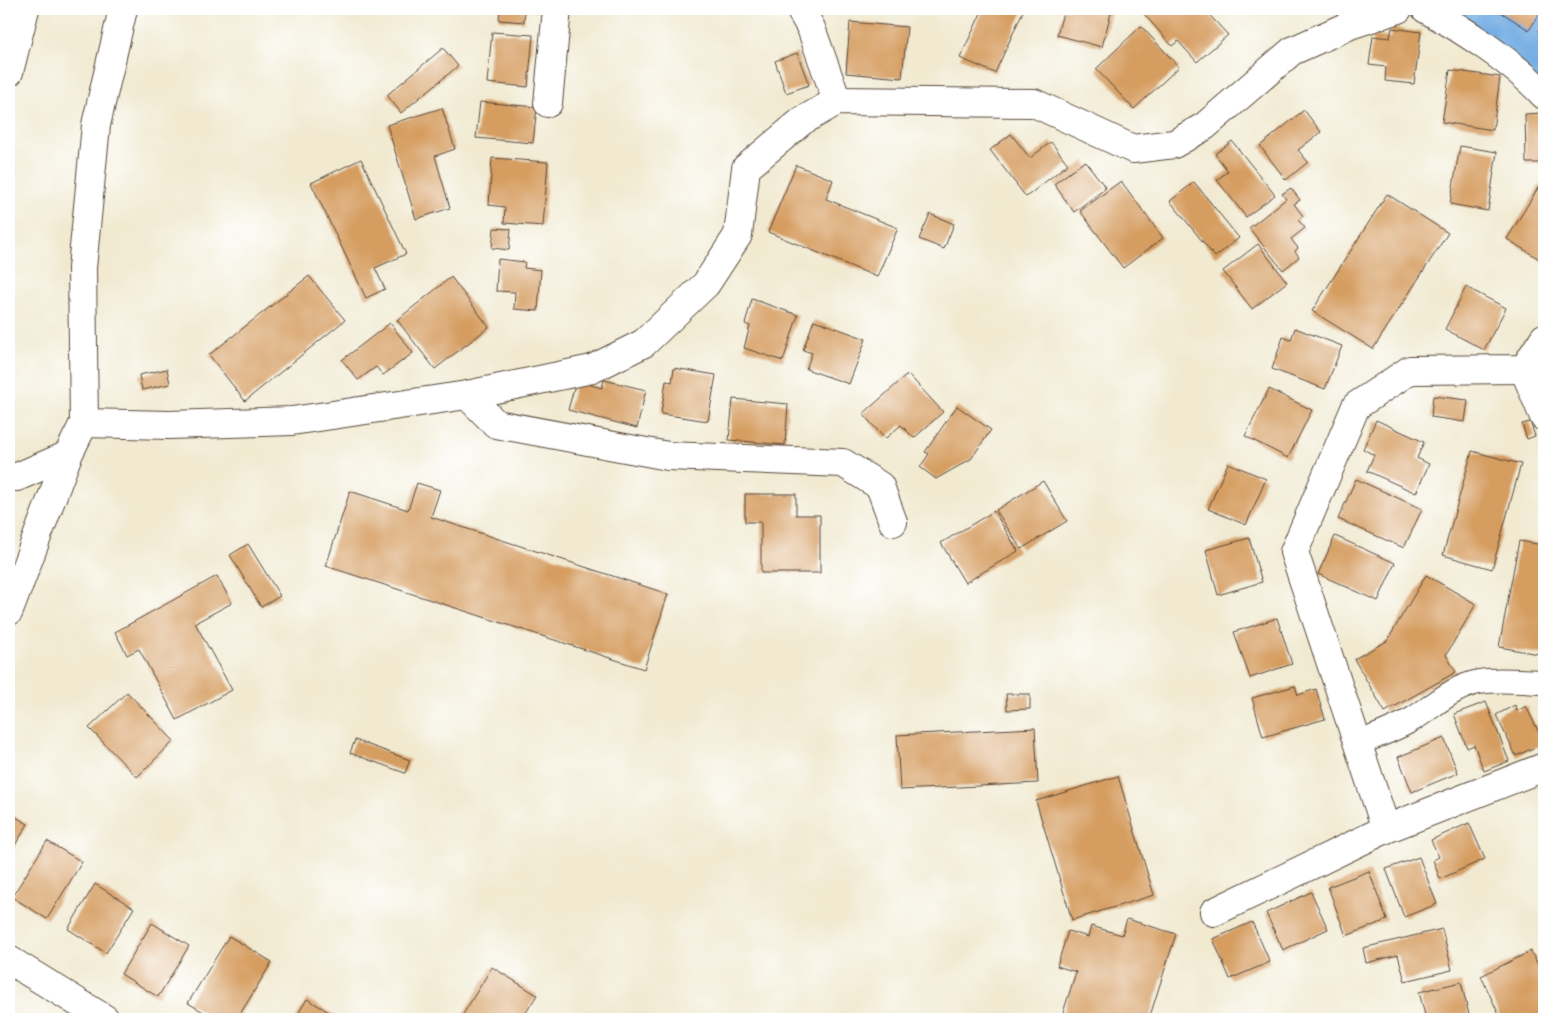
<svg xmlns="http://www.w3.org/2000/svg" width="1553" height="1028" font-family="Mali,sans-serif">
<style>
.lines{fill:none;stroke-linecap:round;stroke-linejoin:round}
.river{stroke:#72ace3;stroke-width:70}
.building{fill:#d59d60}
.service-casing{stroke:#564739;stroke-width:26}
.minor-casing{stroke:#564739;stroke-width:30}
.motorway-casing{stroke:#564739;stroke-width:30}
.service{stroke:#fff;stroke-width:24}
.minor{stroke:#fff;stroke-width:28}
.motorway{stroke:#fff;stroke-width:28}
</style>
<rect width="100%" height="100%" fill="#fff"/>
<filter id="ink" filterUnits="userSpaceOnUse"><feTurbulence type="fractalNoise" baseFrequency=".02" numOctaves="2"/><feDisplacementMap in="SourceGraphic" scale="10" xChannelSelector="R" yChannelSelector="G"/><feConvolveMatrix kernelMatrix="1 2 1 2 8 2 1 2 1" color-interpolation-filters="sRGB"/></filter>
<filter id="wash" filterUnits="userSpaceOnUse"><feTurbulence type="fractalNoise" baseFrequency=".0096" numOctaves="4" result="noise"/><feDisplacementMap in="SourceGraphic" scale="20" xChannelSelector="R" yChannelSelector="G"/><feGaussianBlur stdDeviation="1.12" result="paint"/><feColorMatrix in="noise" values="0 0 0 0 0 0 0 0 0 0 0 0 0 0 0 0 0 1.4 0 .05"/><feComposite in="paint" operator="in"/></filter>
<g filter="url(#wash)">
<rect width="100%" height="100%" fill="#f1ead1"/>
<g class="lines">
<path class="river" d="M1478,9L1544,62"/>
</g>
<g id="blocks">
<g class="building">
<path d="M500,9H538L537,12L525,10L524,22L499,20Z"/>
<path d="M983,9H1024L995,73L960,58Z"/>
<path d="M1064,9H1112L1102,47L1057,35Z"/>
<path d="M1150,9H1187L1193,15L1200,9H1204L1228,35L1197,62L1178,41L1172,46L1144,14Z"/>
<path d="M1496,9H1543L1529,30Z"/>
<path d="M850,22L907,27L902,78L846,73Z"/>
<path d="M1141,26L1179,67L1134,109L1096,69Z"/>
<path d="M1544,27V40L1538,30Z"/>
<path d="M1392,28L1421,32L1414,84L1385,81L1386,67L1369,65L1373,36L1390,38Z"/>
<path d="M492,32L533,35L528,87L487,83Z"/>
<path d="M443,48L458,66L401,113L387,95Z"/>
<path d="M797,53L809,85L786,93L775,61Z"/>
<path d="M1450,70L1500,77L1493,130L1442,122Z"/>
<path d="M480,102L537,107L533,143L476,138Z"/>
<path d="M442,108L455,149L435,156L450,208L416,219L387,125Z"/>
<path d="M1304,110L1321,132L1298,150L1308,162L1286,180L1260,146Z"/>
<path d="M1544,113V163H1526L1525,114Z"/>
<path d="M1011,134L1030,158L1051,142L1068,164L1026,197L990,150Z"/>
<path d="M1232,141L1275,195L1246,217L1217,180L1228,171L1215,154Z"/>
<path d="M1460,146L1497,152L1488,211L1450,204Z"/>
<path d="M492,158L548,162L543,226L504,223L505,207L489,205Z"/>
<path d="M361,159L406,254L375,268L385,289L366,298L311,183Z"/>
<path d="M1085,161L1106,188L1074,212L1054,184Z"/>
<path d="M796,165L833,180L826,199L898,228L877,277L768,232Z"/>
<path d="M1544,178V262L1507,239Z"/>
<path d="M1121,181L1163,238L1123,268L1080,211Z"/>
<path d="M1194,182L1239,238L1215,257L1170,201Z"/>
<path d="M1291,188L1300,200L1294,204L1303,216L1298,220L1305,228L1291,239L1298,248L1295,251L1299,257L1283,270L1249,228L1286,199L1282,194Z"/>
<path d="M1387,194L1448,233L1373,349L1312,311Z"/>
<path d="M930,214L954,224L944,249L919,239Z"/>
<path d="M494,228L511,229L509,250L492,248Z"/>
<path d="M1258,244L1287,282L1252,309L1223,271Z"/>
<path d="M498,259L525,262L524,268L541,270L538,311L514,309L515,292L496,291Z"/>
<path d="M309,276L345,320L245,401L209,355Z"/>
<path d="M451,277L489,327L435,369L397,320Z"/>
<path d="M1466,287L1506,308L1484,350L1445,329Z"/>
<path d="M752,299L798,315L783,361L744,348L750,326L745,324Z"/>
<path d="M814,320L866,339L849,384L806,369L812,353L803,350Z"/>
<path d="M390,323L413,353L383,375L376,367L358,380L342,360Z"/>
<path d="M1295,328L1342,346L1325,389L1272,369L1283,337L1291,340Z"/>
<path d="M674,368L716,375L708,421L661,414L666,381L672,382Z"/>
<path d="M167,369L170,384L142,390L139,375Z"/>
<path d="M908,374L943,412L914,438L901,425L885,439L863,414Z"/>
<path d="M604,380L646,390L637,428L568,410L576,381L602,388Z"/>
<path d="M1269,389L1312,410L1288,458L1245,436Z"/>
<path d="M1433,396L1468,400L1465,422L1431,417Z"/>
<path d="M733,399L788,404L785,445L729,440Z"/>
<path d="M957,406L991,430L971,459L936,479L920,467L929,454L925,452Z"/>
<path d="M1376,420L1424,442L1417,458L1429,464L1416,493L1367,471L1374,455L1363,449Z"/>
<path d="M1530,422L1535,436L1527,439L1522,424Z"/>
<path d="M1472,451L1521,464L1492,569L1443,555Z"/>
<path d="M1228,463L1266,479L1246,525L1208,509Z"/>
<path d="M1356,479L1422,509L1404,548L1338,519Z"/>
<path d="M1043,481L1067,521L1021,549L996,510Z"/>
<path d="M417,483L440,490L431,517L668,594L644,669L326,566L350,491L408,510Z"/>
<path d="M745,494H796V515H820V573H761V522H745Z"/>
<path d="M994,511L1018,551L965,583L941,543Z"/>
<path d="M1335,536L1395,563L1378,601L1318,574Z"/>
<path d="M1249,538L1262,582L1218,595L1206,550Z"/>
<path d="M1519,541L1544,545V655L1499,647Z"/>
<path d="M248,544L280,596L261,607L230,555Z"/>
<path d="M1426,575L1476,604L1446,655L1456,672L1385,712L1354,659L1387,641Z"/>
<path d="M217,576L232,603L195,623L232,690L177,720L139,649L127,655L115,632Z"/>
<path d="M1277,618L1292,664L1250,678L1234,632Z"/>
<path d="M1295,686L1298,695L1316,689L1325,719L1263,737L1252,698Z"/>
<path d="M127,692L174,741L137,777L89,728Z"/>
<path d="M1006,694H1030V709L1007,710Z"/>
<path d="M1486,702L1509,761L1484,771L1474,745L1467,748L1454,714Z"/>
<path d="M1515,705L1517,711L1526,706L1544,743L1516,756L1496,715Z"/>
<path d="M1035,728L1038,783L900,790L897,735Z"/>
<path d="M1444,738L1458,773L1412,792L1398,757Z"/>
<path d="M355,740L410,760L405,773L350,753Z"/>
<path d="M1118,776L1154,895L1072,920L1036,801Z"/>
<path d="M9,813L28,824L9,855Z"/>
<path d="M1469,823L1485,859L1440,879L1433,860L1439,857L1431,840Z"/>
<path d="M47,841L82,862L47,919L12,897Z"/>
<path d="M1419,857L1437,904L1404,917L1386,869Z"/>
<path d="M1369,871L1387,920L1346,936L1328,887Z"/>
<path d="M95,884L134,908L106,953L68,929Z"/>
<path d="M1311,892L1328,929L1283,950L1266,913Z"/>
<path d="M1127,919L1176,934L1149,1019H1061L1076,972L1057,966L1068,931L1088,937L1091,926L1122,935Z"/>
<path d="M1252,922L1270,962L1230,979L1213,939Z"/>
<path d="M152,923L189,946L158,997L121,974Z"/>
<path d="M1442,929L1452,970L1405,981L1398,955L1366,963L1363,948Z"/>
<path d="M229,936L272,962L237,1019H215L188,1003Z"/>
<path d="M1531,951L1544,977V1019H1501L1481,976Z"/>
<path d="M492,967L537,995L522,1019H467L462,1016Z"/>
<path d="M1461,982L1470,1019H1426L1419,992Z"/>
<path d="M307,999L341,1019H295Z"/>
</g>
</g>
</g>
<g filter="url(#ink)">
<use href="#blocks" fill-opacity="0" stroke="#564739" stroke-width="1"/>
<g class="lines">
<defs>
<path id="service" d="M1357,744C1376,736 1396,729 1413,719C1435,705 1453,687 1479,682C1500,678 1524,682 1544,682"/>
<g id="minor">
<path d="M800,9L811,28L837,101"/>
<path d="M1426,9C1464,30 1514,63 1544,95"/>
<path d="M548,103L557,9"/>
<path d="M1524,369L1544,417"/>
<path d="M467,395L496,424L668,456L843,463L880,486L893,522"/>
<path d="M84,423L169,425L292,421L467,395L592,369L644,343L706,284L738,235L746,168L802,121L837,101L1034,103L1133,149L1174,144L1205,126L1292,51L1350,25L1398,9"/>
<path d="M17,477L68,455"/>
<path d="M9,611L68,455L84,423L82,268L96,125L123,9"/>
<path d="M1386,829L1294,552L1356,406L1410,370L1524,369L1544,338"/>
<path d="M1214,912L1386,829L1544,767"/>
<path d="M9,960L105,1019"/>
</g>
<path id="motorway" d="M9,72L25,9"/>
</defs>
<use href="#service" class="service-casing"/>
<use href="#minor" class="minor-casing"/>
<use href="#motorway" class="motorway-casing"/>
<use href="#service" class="service"/>
<use href="#minor" class="minor"/>
<use href="#motorway" class="motorway"/>
</g>
</g>
<rect width="1553" height="1028" fill="none" stroke="#fff" stroke-width="30"/>
</svg>
